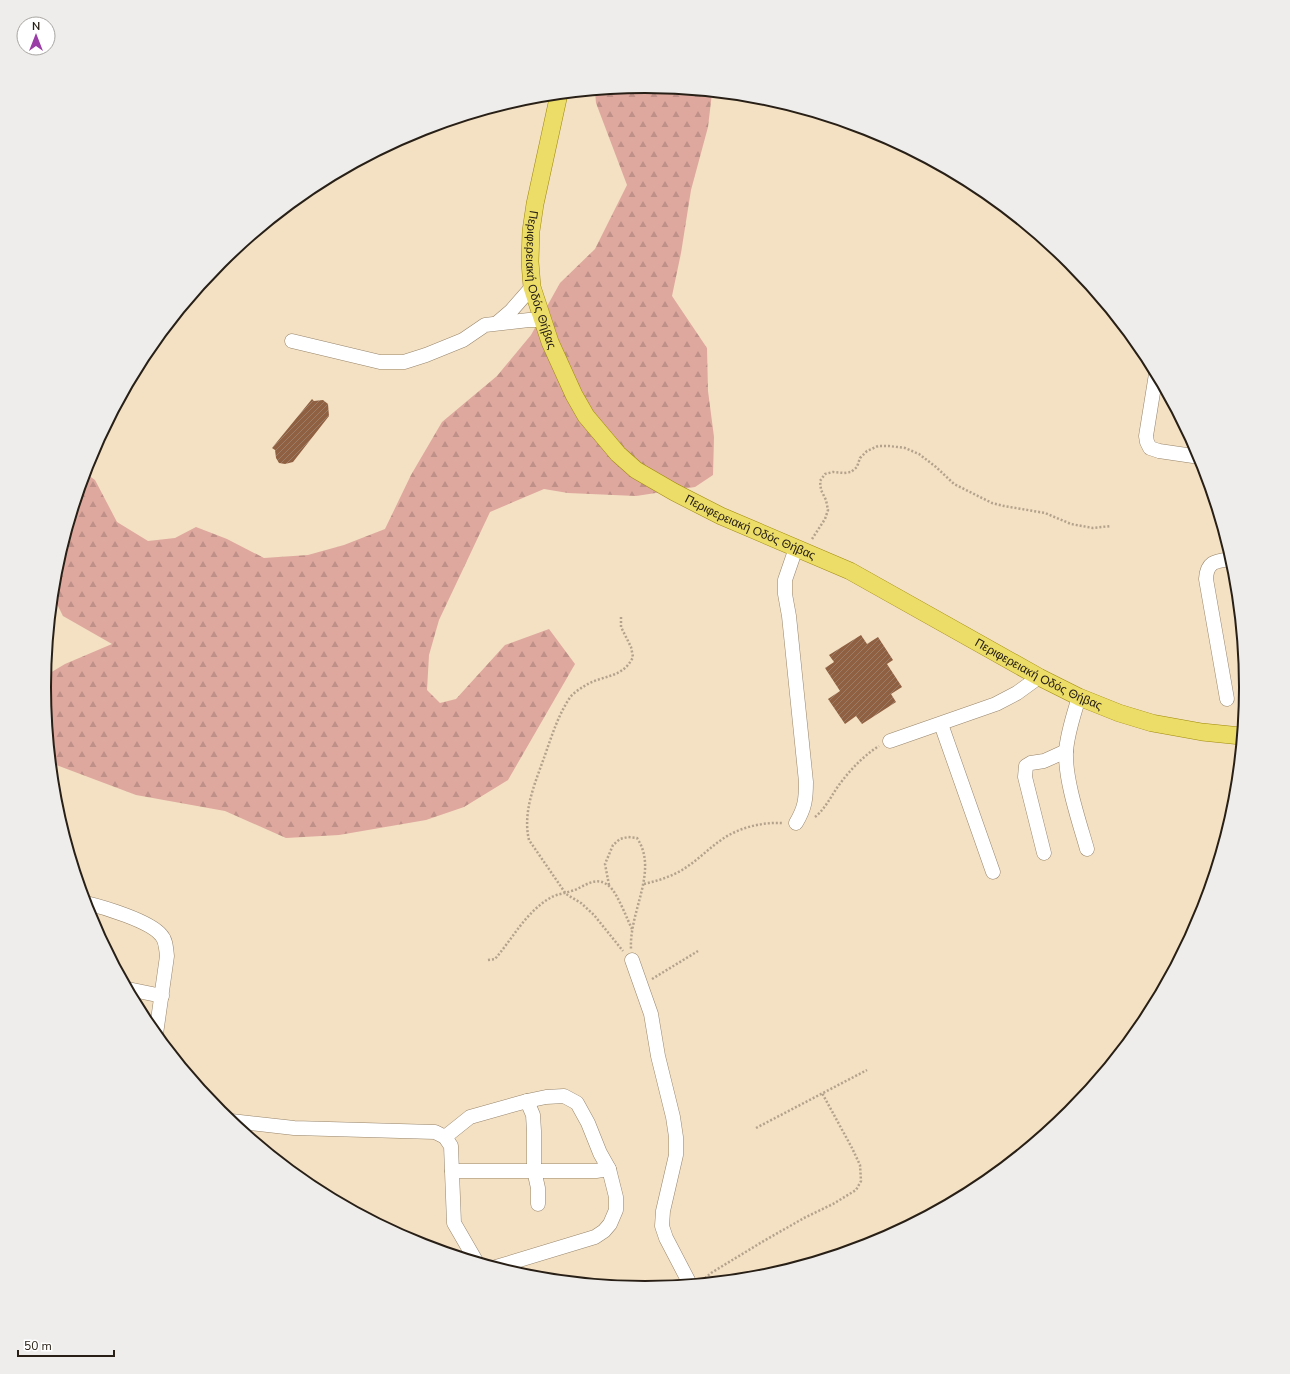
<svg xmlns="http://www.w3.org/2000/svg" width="1290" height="1374" font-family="'Nunito Sans',sans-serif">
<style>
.forest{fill:url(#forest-firs)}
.building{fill:url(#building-hatch)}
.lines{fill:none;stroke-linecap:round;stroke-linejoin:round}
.minor-casing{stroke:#97856b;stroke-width:15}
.major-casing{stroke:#9f8b0a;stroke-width:18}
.path{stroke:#b3a38c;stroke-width:2.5;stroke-dasharray:2 2;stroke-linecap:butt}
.minor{stroke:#fff;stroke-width:14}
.major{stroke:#ecdc68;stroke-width:17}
.labels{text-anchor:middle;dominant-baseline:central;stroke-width:4;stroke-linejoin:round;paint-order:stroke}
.street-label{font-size:12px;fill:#282016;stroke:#fff}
.rim{fill:none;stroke:#282016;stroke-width:2}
</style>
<defs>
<pattern id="forest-firs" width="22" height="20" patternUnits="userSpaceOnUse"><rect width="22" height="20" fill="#dea89e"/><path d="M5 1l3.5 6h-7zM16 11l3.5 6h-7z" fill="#be9087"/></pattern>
<pattern id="building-hatch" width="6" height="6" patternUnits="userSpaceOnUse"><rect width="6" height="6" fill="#8f6041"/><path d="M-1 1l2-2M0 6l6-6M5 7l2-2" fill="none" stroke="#9d7c65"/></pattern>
</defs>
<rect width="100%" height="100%" fill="#f4e0c3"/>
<path class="forest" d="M645,86L712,93L708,127L691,190L681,253L672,296L707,348L708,391L714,437L713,475L695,487L636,496L568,493L544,489L490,512L439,620L429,655L427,690L440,703L456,699L505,645L549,629L575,664L508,780L464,807L426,820L339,835L286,838L225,811L136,795L51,763L44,687L45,676L65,664L112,644L63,616L53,596L56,570L85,473L95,480L117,522L148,541L175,538L196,527L227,539L264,558L308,555L344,545L385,529L411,475L442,422L497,376L531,335L560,283L595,249L627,185L596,103L595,91Z"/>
<g class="building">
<path d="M312,399L314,401L323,400L328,404L329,416L293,462L285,464L279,463L276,458L275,450L272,448Z"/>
<path d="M861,635L867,644L878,637L893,660L887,664L902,687L891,694L896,702L862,724L856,716L845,724L828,699L840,691L825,668L834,662L829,655Z"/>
</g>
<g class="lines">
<defs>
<g id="minor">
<path d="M497,323L511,311L532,287"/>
<path d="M292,341L380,362H404L426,355L463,340L485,325L529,320H542"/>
<path d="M1156,374L1146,436L1147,442L1150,448L1159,451L1200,457"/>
<path d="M1079,697C1074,714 1067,734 1066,752C1065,780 1079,821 1087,849"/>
<path d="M1227,699L1206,579C1207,561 1216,561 1231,559"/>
<path d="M941,724L993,872"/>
<path d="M890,741L996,704L1017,693L1039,677"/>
<path d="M796,823C805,808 806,799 806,782L789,616L785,594V580L796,548"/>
<path d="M1044,853L1025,777L1026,766L1031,763L1044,761L1066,751"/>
<path d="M86,903C103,907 150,921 161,935C166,940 166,948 167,956L156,1034"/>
<path d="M632,960L651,1014L658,1056L673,1117L676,1137V1155L663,1211L662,1226L666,1238L690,1284"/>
<path d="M128,989L162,996"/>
<path d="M527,1101L533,1115L534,1131V1170L538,1188V1204"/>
<path d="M231,1121L294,1128L435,1132L445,1137L451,1146L454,1223L476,1261"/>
<path d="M445,1137L470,1117L527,1101L546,1097L564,1096L577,1103L588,1123L600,1153L609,1169L616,1197V1210L610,1224L604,1231L595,1237L496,1267"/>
<path d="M452,1171H596L609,1169"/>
</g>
<g id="major">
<path id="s1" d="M559,94L535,204L531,231L530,262L532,287L550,342L574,395L586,416L618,454L636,470L674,492L721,516L850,571L1039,677L1079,697L1119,713L1152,723L1202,732L1241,736"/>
</g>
</defs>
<use href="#minor" class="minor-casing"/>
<use href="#major" class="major-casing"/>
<g class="path">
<path d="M812,539L825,519L828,510L826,500L821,490L820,481L825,474L833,472L844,473L851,472L857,467L860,458L867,451L878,446H889L905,448L919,454L936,467L954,484L992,503L1004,506L1045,513L1071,524L1093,528L1111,526"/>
<path d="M621,617V627L631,647L633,657C622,680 601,674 583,687C578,690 572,694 569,699C558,716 552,735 545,755C536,781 522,811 529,840L566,894L581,903L594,915L623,951"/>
<path d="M815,817C826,808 831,796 839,785C850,770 863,756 879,746"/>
<path d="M644,884C657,881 670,877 682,870C697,861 709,848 724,838C741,827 763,822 783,823"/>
<path d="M609,885L605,864L613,845L620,839L628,837L637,838C659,871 629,911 631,949"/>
<path d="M488,960L495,959C513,938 526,912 550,898C558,893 570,893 579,888C589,883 598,877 609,886C617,892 627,919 632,929"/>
<path d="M652,979L698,951"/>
<path d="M756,1128L867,1070"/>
<path d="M702,1281L711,1273L762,1242L804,1218L833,1204L856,1190L861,1181L860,1165L852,1148L822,1093"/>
</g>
<use href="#minor" class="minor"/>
<use href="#major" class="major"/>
</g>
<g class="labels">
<g class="street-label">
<text stroke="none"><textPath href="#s1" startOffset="190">Περιφερειακή Οδός Θήβας</textPath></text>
<text stroke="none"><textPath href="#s1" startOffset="538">Περιφερειακή Οδός Θήβας</textPath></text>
<text stroke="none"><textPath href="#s1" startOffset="862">Περιφερειακή Οδός Θήβας</textPath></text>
</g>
</g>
<path d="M0 0H1290V1374H0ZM51 687a594 594 0 1 1 1188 0a594 594 0 1 1-1188 0Z" fill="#eeedec" fill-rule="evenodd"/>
<path class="rim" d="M51 687a594 594 0 1 1 1188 0a594 594 0 1 1-1188 0Z"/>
<g transform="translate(36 36)"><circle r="19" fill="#ffffff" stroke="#a9a6a2"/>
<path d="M0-3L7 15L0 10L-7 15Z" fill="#9a3da6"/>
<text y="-6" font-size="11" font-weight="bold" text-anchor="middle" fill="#282016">N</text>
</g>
<path d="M18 1350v6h96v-6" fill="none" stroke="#282016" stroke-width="2"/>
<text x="24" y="1350" font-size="12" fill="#282016" stroke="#ffffff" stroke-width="3" paint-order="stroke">50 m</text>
</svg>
